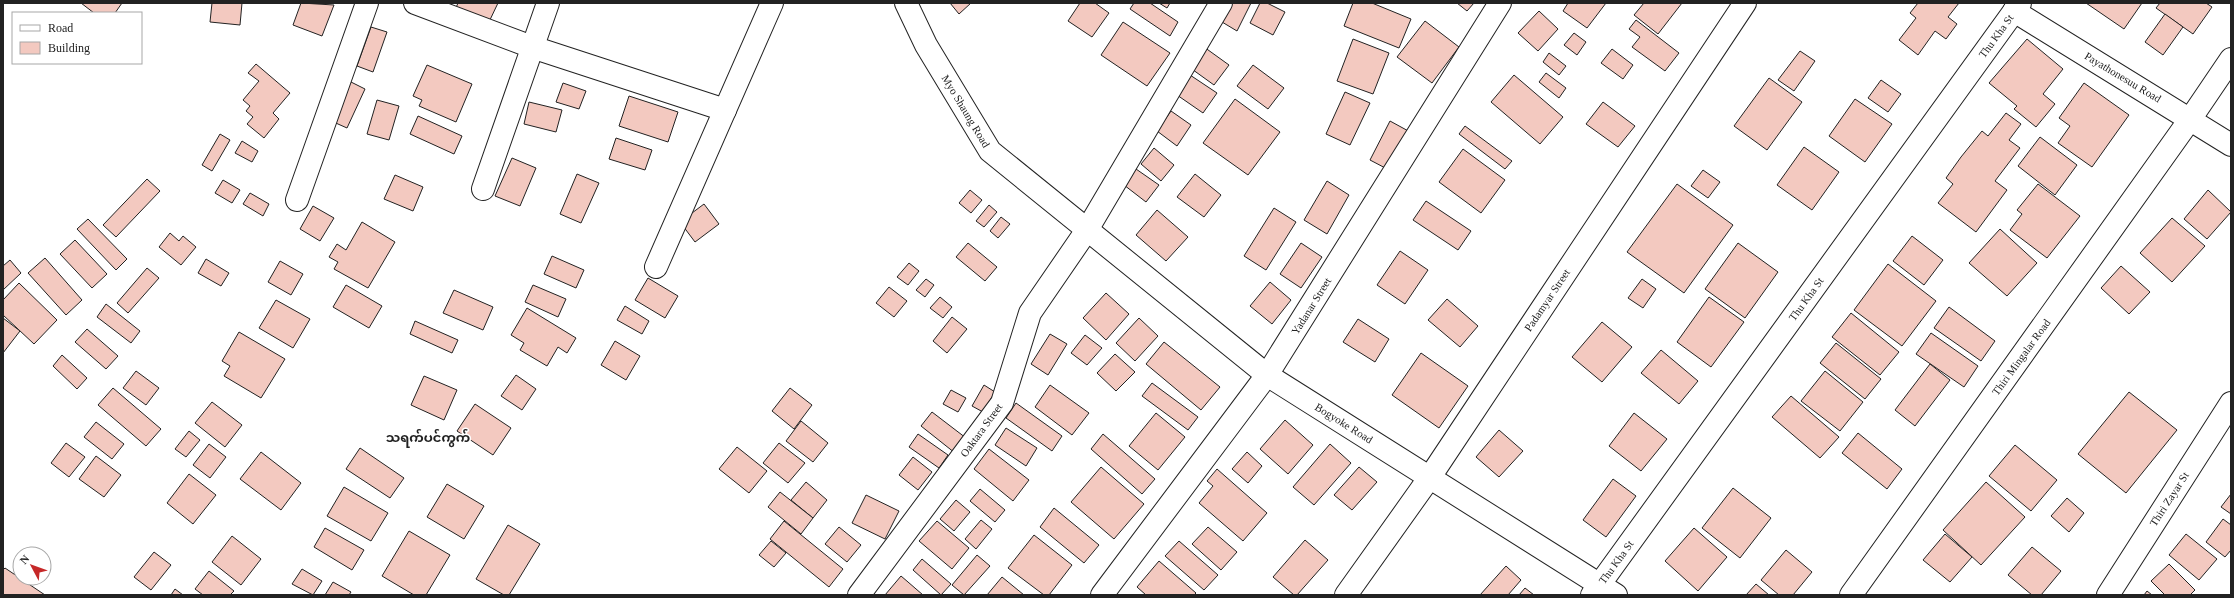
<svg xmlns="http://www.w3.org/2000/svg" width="2234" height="598" font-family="'Times New Roman','Noto Sans Myanmar',serif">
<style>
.building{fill:#f3c9c0;stroke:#222}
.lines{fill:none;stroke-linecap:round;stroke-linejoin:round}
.minor-casing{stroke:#222;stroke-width:24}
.tertiary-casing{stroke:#222;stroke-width:24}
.minor{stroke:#fff;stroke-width:22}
.tertiary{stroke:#fff;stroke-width:22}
.labels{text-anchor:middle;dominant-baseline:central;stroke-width:3;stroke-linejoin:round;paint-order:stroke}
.street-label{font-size:11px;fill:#222;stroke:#fff}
.quarter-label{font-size:13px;font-weight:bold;fill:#222;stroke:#fff}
</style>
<rect width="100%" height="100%" fill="#fff"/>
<g class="building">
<path d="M81,3H122L115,13H94Z"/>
<path d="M212,3H242L240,25L210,22Z"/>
<path d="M301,3L334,5L322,36L293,25Z"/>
<path d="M458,3H498L488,24L455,10Z"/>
<path d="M950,3H971L959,14Z"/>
<path d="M1080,3H1095L1109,13L1092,37L1068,21Z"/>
<path d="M1134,3H1150L1178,22L1170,36L1130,9Z"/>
<path d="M1159,3H1170L1167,8Z"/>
<path d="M1232,3H1251L1237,31L1222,22Z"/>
<path d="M1260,3H1267L1285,12L1273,35L1250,23Z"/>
<path d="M1353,3H1372L1411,19L1399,48L1344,26Z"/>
<path d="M1457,3H1474L1467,11Z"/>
<path d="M1568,3H1606L1587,28L1563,11Z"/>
<path d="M1644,3H1682L1658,34L1634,15Z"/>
<path d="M1918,3H1959L1948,17L1957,24L1946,39L1935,31L1918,55L1899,40L1916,18L1910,13Z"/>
<path d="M2086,3H2142L2124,29Z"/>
<path d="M2160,3H2206L2212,7L2193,34L2156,8Z"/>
<path d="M1539,11L1558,29L1538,51L1518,33Z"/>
<path d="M2165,14L2183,27L2163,55L2145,42Z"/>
<path d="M1636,20L1679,53L1665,71L1632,47L1640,37L1629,29Z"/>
<path d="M1425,21L1459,47L1432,83L1397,57Z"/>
<path d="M1123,22L1170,53L1147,86L1101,55Z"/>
<path d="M371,27L387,32L373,72L357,66Z"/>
<path d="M1574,33L1586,42L1577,55L1564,45Z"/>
<path d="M1353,39L1389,53L1373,94L1337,81Z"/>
<path d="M2027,39L2063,69L2043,94L2055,104L2036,127L2014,109L2017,106L1989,83Z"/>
<path d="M1204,47L1229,65L1214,85L1189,67Z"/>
<path d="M1612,49L1633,65L1623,79L1601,63Z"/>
<path d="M1800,51L1815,61L1794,91L1778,80Z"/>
<path d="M1549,53L1566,66L1559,75L1543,62Z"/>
<path d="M256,64L290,93L273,113L279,119L264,138L247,124L253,117L246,111L250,106L243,100L259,81L248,73Z"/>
<path d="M427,65L472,84L456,122L419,106L422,100L413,96Z"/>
<path d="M1253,65L1284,88L1268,109L1237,86Z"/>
<path d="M1546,73L1566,88L1559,98L1539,82Z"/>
<path d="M1190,75L1217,93L1203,113L1177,95Z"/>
<path d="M1514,75L1563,117L1540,144L1491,102Z"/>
<path d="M1769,78L1802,102L1767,150L1734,126Z"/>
<path d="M347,80L365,89L347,128L329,120Z"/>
<path d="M1881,80L1901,94L1888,112L1868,98Z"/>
<path d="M563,83L586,91L579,109L556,102Z"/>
<path d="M2084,83L2129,115L2092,167L2058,143L2070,126L2059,118Z"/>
<path d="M1345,92L1370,103L1350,145L1326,134Z"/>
<path d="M629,96L678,112L668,142L619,126Z"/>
<path d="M1235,99L1280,132L1248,175L1203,143Z"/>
<path d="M1855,99L1892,124L1865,162L1829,136Z"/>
<path d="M377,100L399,106L389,140L367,134Z"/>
<path d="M529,102L562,110L556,132L524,124Z"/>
<path d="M1603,102L1635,126L1618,147L1586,124Z"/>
<path d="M1171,111L1191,125L1177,146L1157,131Z"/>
<path d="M2006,113L2021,124L2009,140L2020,148L1995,181L2007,190L1976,232L1938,203L1953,184L1946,178L1961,157L1982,131L1988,136Z"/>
<path d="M418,116L462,136L454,154L410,134Z"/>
<path d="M1390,121L1412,133L1391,171L1370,160Z"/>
<path d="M1465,126L1512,161L1505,169L1459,134Z"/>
<path d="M220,134L230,140L212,171L202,165Z"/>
<path d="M2040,137L2077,165L2055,195L2018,166Z"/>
<path d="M616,138L652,150L645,170L609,159Z"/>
<path d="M242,141L258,151L252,162L235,153Z"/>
<path d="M1804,147L1839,172L1812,210L1777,185Z"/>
<path d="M1154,148L1174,165L1161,181L1141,164Z"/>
<path d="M1463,149L1505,180L1481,213L1439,182Z"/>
<path d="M512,158L536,168L520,206L495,196Z"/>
<path d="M1136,169L1159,185L1146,202L1124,185Z"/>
<path d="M1703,170L1720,182L1708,198L1691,186Z"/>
<path d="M577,174L599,183L581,223L560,214Z"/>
<path d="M1195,174L1221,195L1204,217L1177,197Z"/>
<path d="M395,175L423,187L413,211L384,199Z"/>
<path d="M147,179L160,191L116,237L103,225Z"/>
<path d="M223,180L240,190L232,203L215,193Z"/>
<path d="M1327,181L1349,195L1327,234L1304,220Z"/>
<path d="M1677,184L1733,225L1684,293L1627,252Z"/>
<path d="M2038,184L2080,216L2047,258L2010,230L2022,214L2017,210Z"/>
<path d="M970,190L982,200L971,213L959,203Z"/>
<path d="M2208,190L2231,212L2207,239L2184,219Z"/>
<path d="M250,193L269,204L263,216L243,204Z"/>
<path d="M1426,201L1471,231L1458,250L1413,220Z"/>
<path d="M704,204L719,224L695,242L680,222Z"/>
<path d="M989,205L997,212L984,227L976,221Z"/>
<path d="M313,206L334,218L320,241L300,229Z"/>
<path d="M1274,208L1296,222L1266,270L1244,256Z"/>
<path d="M1157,210L1188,237L1166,261L1136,235Z"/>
<path d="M1001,217L1010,224L998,238L990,231Z"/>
<path d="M2172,218L2205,246L2172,282L2140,253Z"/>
<path d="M88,219L127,259L116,270L77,229Z"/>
<path d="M362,222L395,242L368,288L334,269L338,262L329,257L337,244L346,250Z"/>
<path d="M2000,229L2037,263L2007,296L1969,263Z"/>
<path d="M170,233L179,241L183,236L196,247L181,265L159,247Z"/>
<path d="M1912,236L1943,260L1924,285L1893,261Z"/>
<path d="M75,240L107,274L92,288L60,254Z"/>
<path d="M968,243L997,267L985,281L956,257Z"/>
<path d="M1301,243L1322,257L1301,288L1280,274Z"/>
<path d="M1738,243L1778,272L1745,318L1705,289Z"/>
<path d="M1400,251L1428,270L1405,304L1377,285Z"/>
<path d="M552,256L584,270L576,288L544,274Z"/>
<path d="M45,258L82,300L66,315L28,273Z"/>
<path d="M206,259L229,273L221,286L198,273Z"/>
<path d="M10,260L21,273L3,290V266Z"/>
<path d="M280,261L303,274L291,295L268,282Z"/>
<path d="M909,263L919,271L908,285L897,277Z"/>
<path d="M1888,264L1936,301L1902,346L1854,310Z"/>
<path d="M2121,266L2150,292L2129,314L2101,288Z"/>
<path d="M147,268L159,278L128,313L117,303Z"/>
<path d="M648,278L678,296L665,318L635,300Z"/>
<path d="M926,279L934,285L925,297L916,290Z"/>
<path d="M1642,279L1656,289L1643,308L1628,298Z"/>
<path d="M1270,282L1291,300L1272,324L1250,306Z"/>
<path d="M19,283L57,320L34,344L3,315V300Z"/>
<path d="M346,285L382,306L369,328L333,307Z"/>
<path d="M533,285L566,299L558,317L525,302Z"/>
<path d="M889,287L907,301L894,317L876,303Z"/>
<path d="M454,290L493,307L483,330L443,313Z"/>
<path d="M1106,293L1129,314L1106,340L1083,318Z"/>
<path d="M940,297L952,307L943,318L930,308Z"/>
<path d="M1709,297L1744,322L1711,367L1677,342Z"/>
<path d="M1447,299L1478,326L1460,347L1428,320Z"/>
<path d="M276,300L310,319L293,348L259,328Z"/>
<path d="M106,304L140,331L131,343L97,317Z"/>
<path d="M625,306L649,321L642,334L617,320Z"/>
<path d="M1949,307L1995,341L1981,361L1934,328Z"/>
<path d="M527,308L576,338L567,353L558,347L547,366L520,350L524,343L511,335Z"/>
<path d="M1851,313L1899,352L1880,375L1832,337Z"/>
<path d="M952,317L967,329L947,353L933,341Z"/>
<path d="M3,318L20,331L3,353Z"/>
<path d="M1139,318L1158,336L1135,361L1116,343Z"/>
<path d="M1358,319L1389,339L1375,362L1343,342Z"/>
<path d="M415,321L458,340L452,353L410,334Z"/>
<path d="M1602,322L1632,347L1602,382L1572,357Z"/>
<path d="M87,329L118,356L106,369L75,342Z"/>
<path d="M239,332L285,359L261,398L224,376L230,366L222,361Z"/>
<path d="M1931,333L1978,366L1964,387L1916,354Z"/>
<path d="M1050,334L1067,344L1048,375L1031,364Z"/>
<path d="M1085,335L1102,348L1087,365L1071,353Z"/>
<path d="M615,341L640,356L626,380L601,365Z"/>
<path d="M1164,342L1220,387L1201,410L1146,364Z"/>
<path d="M1836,343L1881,379L1865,399L1820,363Z"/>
<path d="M1661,350L1698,381L1679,404L1641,373Z"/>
<path d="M1421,353L1468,386L1439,428L1392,395Z"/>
<path d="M1115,354L1135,372L1116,391L1097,373Z"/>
<path d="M62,355L87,378L77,389L53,366Z"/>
<path d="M1930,364L1950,380L1915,426L1895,410Z"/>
<path d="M136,371L159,388L146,405L123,388Z"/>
<path d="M1825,371L1863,402L1840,431L1801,401Z"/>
<path d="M516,375L536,389L522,410L501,396Z"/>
<path d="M424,376L457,390L444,420L411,405Z"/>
<path d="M1152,383L1198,417L1188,430L1142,396Z"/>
<path d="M984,385L995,392L983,412L972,406Z"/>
<path d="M1050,385L1089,413L1072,435L1035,407Z"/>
<path d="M113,388L161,429L146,446L98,405Z"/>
<path d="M790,388L812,405L794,429L772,411Z"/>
<path d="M951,390L966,398L958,412L943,404Z"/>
<path d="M2129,392L2177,430L2126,493L2078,454Z"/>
<path d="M1791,396L1839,437L1820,458L1772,417Z"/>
<path d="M212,402L242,425L225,447L195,423Z"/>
<path d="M1016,403L1062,436L1052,451L1006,418Z"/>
<path d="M475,404L511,428L493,455L457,431Z"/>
<path d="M932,412L966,438L955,453L921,426Z"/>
<path d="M1156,413L1185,437L1158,470L1129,446Z"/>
<path d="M1634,413L1667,439L1641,471L1609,446Z"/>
<path d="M1285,420L1313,445L1288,474L1260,449Z"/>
<path d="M801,421L828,443L813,462L786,441Z"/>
<path d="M96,422L124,444L112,459L84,437Z"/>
<path d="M1006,428L1037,448L1026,466L995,445Z"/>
<path d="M1499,430L1523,451L1499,477L1476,457Z"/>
<path d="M189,431L200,440L186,457L175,449Z"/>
<path d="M1858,433L1902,469L1887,489L1842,453Z"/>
<path d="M918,434L948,455L939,468L909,447Z"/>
<path d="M1103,434L1155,479L1142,494L1091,449Z"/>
<path d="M66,443L85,457L69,477L51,463Z"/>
<path d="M779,443L805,463L788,483L763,463Z"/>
<path d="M209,444L226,457L210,478L193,465Z"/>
<path d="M1330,444L1351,463L1314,505L1293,487Z"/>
<path d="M2015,445L2057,480L2031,511L1989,476Z"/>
<path d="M737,447L767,471L749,493L719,469Z"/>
<path d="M360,448L404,478L390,498L346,469Z"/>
<path d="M989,449L1029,480L1013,501L974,469Z"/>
<path d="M261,452L301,483L281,510L240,479Z"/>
<path d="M1247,452L1262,466L1248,483L1232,469Z"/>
<path d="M96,456L121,475L104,497L79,479Z"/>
<path d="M913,457L932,472L918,490L899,475Z"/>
<path d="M1101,467L1144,504L1114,539L1071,502Z"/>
<path d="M1359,467L1377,482L1352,510L1334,495Z"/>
<path d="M1217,469L1267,513L1243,541L1199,503L1213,486L1207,481Z"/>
<path d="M189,474L216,495L193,524L167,503Z"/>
<path d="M1613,479L1636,496L1606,537L1583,520Z"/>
<path d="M806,482L827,500L813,518L791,500Z"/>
<path d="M1986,482L2025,517L1981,565L1943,530Z"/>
<path d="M447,484L484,506L464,539L427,517Z"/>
<path d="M344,487L388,513L371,541L327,516Z"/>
<path d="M1733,488L1771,518L1740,558L1702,528Z"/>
<path d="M980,489L1005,510L995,522L970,501Z"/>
<path d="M780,492L813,518L801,534L768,507Z"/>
<path d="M2231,494V514L2221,507Z"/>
<path d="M866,495L899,511L885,539L852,523Z"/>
<path d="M2067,498L2084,513L2069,532L2051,516Z"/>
<path d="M956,500L970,512L954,531L940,519Z"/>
<path d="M1054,508L1099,545L1084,563L1040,527Z"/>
<path d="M2223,519L2231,525V550L2225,557L2206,542Z"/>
<path d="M981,520L992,529L976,549L965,539Z"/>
<path d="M784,521L843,569L829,587L770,539Z"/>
<path d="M937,521L969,548L952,569L919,541Z"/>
<path d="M508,525L540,544L509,595H504L476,579Z"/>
<path d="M839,527L861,545L847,562L825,544Z"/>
<path d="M1208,527L1237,552L1221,570L1192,544Z"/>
<path d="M325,528L364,550L352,570L314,547Z"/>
<path d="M1694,528L1727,557L1698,591L1665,561Z"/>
<path d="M409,531L450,555L426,595H414L382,576Z"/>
<path d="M1945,534L1972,557L1950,582L1923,560Z"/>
<path d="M2186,534L2217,559L2199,580L2169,555Z"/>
<path d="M1034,535L1072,565L1049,595H1044L1008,568Z"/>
<path d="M232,536L261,559L241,585L212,562Z"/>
<path d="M1305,540L1328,560L1297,595H1294L1273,577Z"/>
<path d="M771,541L786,553L774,567L759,555Z"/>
<path d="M1179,541L1218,575L1204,590L1165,556Z"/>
<path d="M2032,547L2061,571L2041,595H2032L2008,575Z"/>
<path d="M1786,550L1812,572L1793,595H1779L1761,580Z"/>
<path d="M154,552L171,565L151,590L134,577Z"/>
<path d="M977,555L990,566L964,595L952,585Z"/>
<path d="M922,559L951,584L941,595L913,570Z"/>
<path d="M1159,561L1196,593L1194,595H1146L1137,587Z"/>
<path d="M2169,564L2195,590L2190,595H2165L2151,581Z"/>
<path d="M1506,566L1521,580L1508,595H1480Z"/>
<path d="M5,568L45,595H3V570Z"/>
<path d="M302,569L322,581L313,595L292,584Z"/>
<path d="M209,571L234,591L230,595H203L195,589Z"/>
<path d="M901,576L908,582L923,595H885Z"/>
<path d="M1002,577L1024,595H987Z"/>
<path d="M333,582L351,592L349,595H325Z"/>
<path d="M1756,584L1769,595H1746Z"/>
<path d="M1525,588L1534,595H1519Z"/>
<path d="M175,589L183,595H171Z"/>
<path d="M2147,591L2152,595H2144Z"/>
</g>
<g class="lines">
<defs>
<g id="minor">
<path d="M415,3L532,47L725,110"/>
<path d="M2014,11L2231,145"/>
<path d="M483,189L548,3"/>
<path d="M297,200L367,3"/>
<path d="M656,267L772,3"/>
<path d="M859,595L1002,403L1030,313L1087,230L1221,3"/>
<path d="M1102,595L1267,375L1500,3"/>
<path d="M1346,595L1430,477L1745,3"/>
<path d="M1592,595L2020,3"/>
<path d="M1851,595L2191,118L2231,59"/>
<path d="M2108,595L2231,403"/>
</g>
<path id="tertiary" d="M906,3L926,45L990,151L1267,375L1616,595"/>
</defs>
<use href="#minor" class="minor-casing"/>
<use href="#tertiary" class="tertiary-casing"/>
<use href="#minor" class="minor"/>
<use href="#tertiary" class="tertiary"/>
</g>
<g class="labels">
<g class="street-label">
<text transform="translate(1996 36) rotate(-54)">Thu Kha St</text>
<text transform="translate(2123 77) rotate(31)">Payathonesuu Road</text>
<text transform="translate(966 111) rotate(59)">Myo Shaung Road</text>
<text transform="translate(1806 299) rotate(-54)">Thu Kha St</text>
<text transform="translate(1547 300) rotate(-56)">Padamyar Street</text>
<text transform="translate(1311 306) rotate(-58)">Yadanar Street</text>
<text transform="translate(2021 357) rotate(-54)">Thiri Mingalar Road</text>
<text transform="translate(1344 423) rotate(32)">Bogyoke Road</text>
<text transform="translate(981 430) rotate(-54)">Oaktara Street</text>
<text transform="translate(2169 499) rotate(-57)">Thiri Zayar St</text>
<text transform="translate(1616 562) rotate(-54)">Thu Kha St</text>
</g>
<g class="quarter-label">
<text x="428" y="437">သရက်ပင်ကွက်</text>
</g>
</g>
<rect width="2234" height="598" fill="none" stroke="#222222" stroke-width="8"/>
<rect x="12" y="12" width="130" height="52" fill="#ffffff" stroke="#a7a7a7"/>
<rect x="20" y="25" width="20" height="6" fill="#ffffff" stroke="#a7a7a7"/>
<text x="48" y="32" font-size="12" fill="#222222">Road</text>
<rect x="20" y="42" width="20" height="12" fill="#f3c9c0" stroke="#a7a7a7"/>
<text x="48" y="52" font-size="12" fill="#222222">Building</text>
<g transform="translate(32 566) rotate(311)"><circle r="19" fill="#ffffff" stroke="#a7a7a7"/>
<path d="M0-3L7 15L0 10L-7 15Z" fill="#c62828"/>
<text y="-6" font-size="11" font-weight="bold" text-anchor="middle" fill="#222222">N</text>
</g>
</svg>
